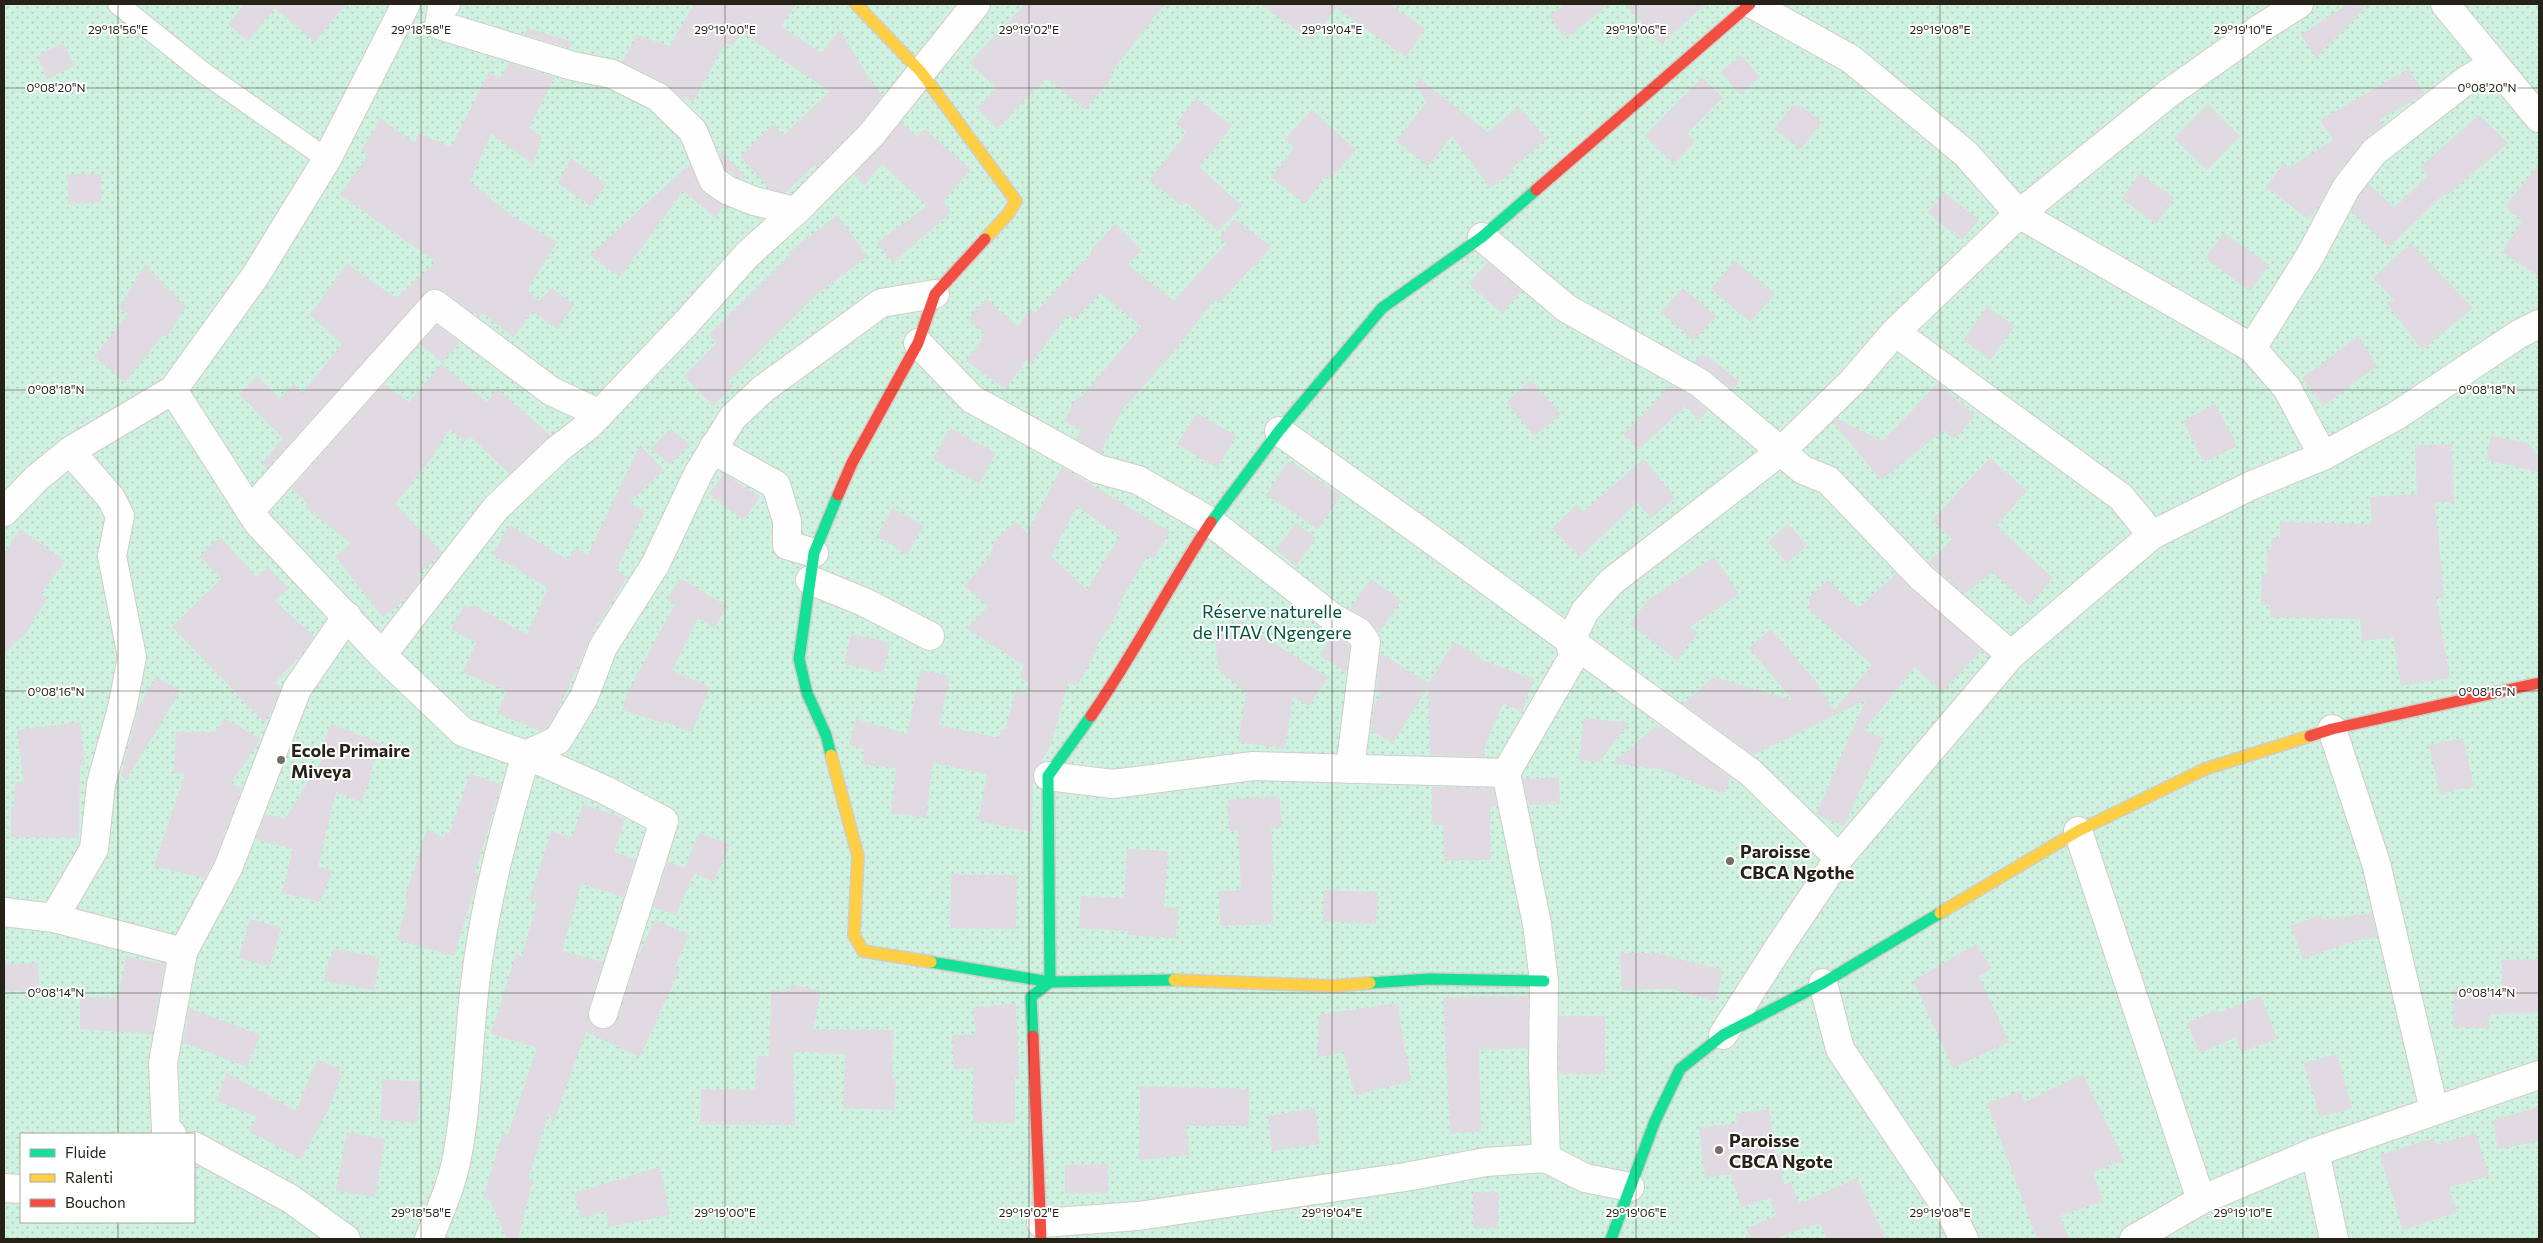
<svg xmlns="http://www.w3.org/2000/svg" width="2543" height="1243" font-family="Commissioner,sans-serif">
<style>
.park{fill:url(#park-dots);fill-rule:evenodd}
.building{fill:#e1dae3;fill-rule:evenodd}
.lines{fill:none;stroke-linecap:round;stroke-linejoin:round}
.lane-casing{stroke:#d1cdc7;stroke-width:22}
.street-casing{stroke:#d1cdc7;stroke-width:30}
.fast-casing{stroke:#d1cdc7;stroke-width:14}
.slow-casing{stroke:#d1cdc7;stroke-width:14}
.jam-casing{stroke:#d1cdc7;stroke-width:14}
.lane{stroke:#fffefe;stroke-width:20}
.street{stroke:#fffefe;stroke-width:28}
.fast{stroke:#16e098;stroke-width:11}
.slow{stroke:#ffcf43;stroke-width:11}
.jam{stroke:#f24e42;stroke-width:11}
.ticks{fill:none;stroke:#272218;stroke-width:1;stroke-opacity:0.45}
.poi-dot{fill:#726e66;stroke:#fff;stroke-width:2}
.labels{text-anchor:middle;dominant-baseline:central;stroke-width:4;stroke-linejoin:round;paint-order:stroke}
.park-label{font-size:18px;fill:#01553a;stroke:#fff}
.poi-label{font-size:18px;font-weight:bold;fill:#272218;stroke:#fff;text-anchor:start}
.ticks-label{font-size:12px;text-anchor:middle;fill:#272218;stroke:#fff;stroke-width:4;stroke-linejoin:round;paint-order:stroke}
</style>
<defs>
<pattern id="park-dots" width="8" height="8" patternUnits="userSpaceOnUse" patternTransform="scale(1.25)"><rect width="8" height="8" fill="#cff1df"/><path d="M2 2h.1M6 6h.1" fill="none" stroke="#b2cebf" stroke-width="1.8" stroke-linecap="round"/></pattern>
</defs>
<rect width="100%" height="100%" fill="#fcfaf7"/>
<path class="park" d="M4,4H2539V1239H4ZM21,1134H194V1222H21Z"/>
<g class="building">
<path d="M245,4H346L315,42L275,8L248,41L228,24Z"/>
<path d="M694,4H796L781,26L821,53L840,30L872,83L883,95L859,125L817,167L815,165L785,193L770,189L740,157L773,124L784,135L830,91L741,32L733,46L726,42L693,102L679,96L665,83L622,62L637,35L670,46Z"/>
<path d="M1025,4H1165L1110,74L1113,76L1085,110L1047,78L997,129L977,108L997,88L969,63Z"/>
<path d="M1260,4H1390L1425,29L1406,57L1336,8L1312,41Z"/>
<path d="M1566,4H1610L1566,38L1549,16Z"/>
<path d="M1625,4H1706L1661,44Z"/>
<path d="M2348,4H2369L2316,58L2301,35Z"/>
<path d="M528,28L572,42L569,48L524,35Z"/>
<path d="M63,43L75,65L48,79L37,56Z"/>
<path d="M1741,55L1760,77L1740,94L1721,72Z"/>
<path d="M509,63L555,77L529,128L542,137L533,164L491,134L470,182L514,217L557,242L527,290L539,301L552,288L574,305L557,329L532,311L514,337L482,313L479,317L444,291L437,289L429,290L267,468L262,464L283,438L239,394L257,376L280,399L293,384L303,393L342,344L310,315L347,264L396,298L436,262L340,195L368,155L361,150L381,119L415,143L419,133L451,147L489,72L501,78Z"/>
<path d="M2409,69L2424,94L2379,120L2383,125L2362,142L2334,178L2321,202L2308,219L2266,187L2284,163L2290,167L2333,140L2320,120Z"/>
<path d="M1702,77L1723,98L1687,133L1695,142L1674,164L1645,136Z"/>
<path d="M1420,79L1488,132L1519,107L1547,139L1512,168L1514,171L1490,188L1452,136L1428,166L1396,141L1427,102L1415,84Z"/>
<path d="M1196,98L1232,126L1199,167L1242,206L1218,231L1186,202L1182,206L1149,180L1187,132L1176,124Z"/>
<path d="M2208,104L2240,136L2207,170L2174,138Z"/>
<path d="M1792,106H1802L1822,122L1801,149L1774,129Z"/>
<path d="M1312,110L1356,150L1330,180L1326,176L1305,204L1271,177L1294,148L1285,139Z"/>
<path d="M2479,115L2508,143L2446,196L2444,194L2389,247L2351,211L2359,197L2369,184L2394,208L2428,175L2420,167Z"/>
<path d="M901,122L917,137L925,129L971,170L943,201L951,212L893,263L877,243L927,206L882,164L864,185L854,175Z"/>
<path d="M722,152L746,177L744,180L726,170L720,155Z"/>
<path d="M571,158L606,184L590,206L558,183Z"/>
<path d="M690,164L704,192L724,206L715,217L683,191L620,277L590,255Z"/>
<path d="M2539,164V277L2502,252L2522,221L2505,207Z"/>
<path d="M2140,173L2174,198L2156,224L2122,199Z"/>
<path d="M67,174H101V202L68,204Z"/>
<path d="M1944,193L1979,220L1962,240L1928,213Z"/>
<path d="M837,215L868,256L816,295L728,382L733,386L713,406L684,376L717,343L709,335L790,255L788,253Z"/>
<path d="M1235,219L1271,246L1256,266L1254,265L1219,303L1214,300L1176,349L1122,410L1100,453L1076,439L1081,430L1064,421L1077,396L1081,398L1141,326L1100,293L1074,320L1068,314L1031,364L1026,360L1006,389L966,361L985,334L968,319L986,299L1018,326L1031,309L1035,313L1093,252L1091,250L1115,224L1142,250L1128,265L1174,301L1226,244L1219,238Z"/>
<path d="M2224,233L2269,265L2250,291L2205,258Z"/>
<path d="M2411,243L2473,308L2422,350L2386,302L2395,301L2373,278Z"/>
<path d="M1735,261L1775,294L1750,322L1711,289Z"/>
<path d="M1488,262L1522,291L1502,313L1469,284Z"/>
<path d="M145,265L186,306L167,337L163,335L125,382L94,357L128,314L119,308Z"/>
<path d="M1683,288L1716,316L1694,341L1661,312Z"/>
<path d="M1987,307L2015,326L1990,360L1963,340Z"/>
<path d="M437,325L459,342L443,363L420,344Z"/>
<path d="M2359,336L2377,366L2323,406L2302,378Z"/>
<path d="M1701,354L1713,360L1740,382L1732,389L1710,371L1694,362Z"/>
<path d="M441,364L487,402L497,389L550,435L510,474L470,436L465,442L450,429L430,460L395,504L442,552L417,576L421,579L407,598L383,617L335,556L351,544L307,508L309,505L291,489L384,384L409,402Z"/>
<path d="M1531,380L1561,414L1535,436L1506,403Z"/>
<path d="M1938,383L1975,416L1954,439L1944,430L1881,480L1833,422L1837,419L1883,441Z"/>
<path d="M1671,385L1691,396L1708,410L1698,420L1686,406L1638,449L1624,434Z"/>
<path d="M2215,404L2237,446L2204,462L2183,421Z"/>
<path d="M1197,413L1236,436L1217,468L1177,444Z"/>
<path d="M950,428L996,453L979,484L933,459Z"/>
<path d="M670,429L690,445L670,464L650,449Z"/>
<path d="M2491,436L2528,443L2539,458V472L2486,460Z"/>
<path d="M2452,444L2454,502L2435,503L2444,598L2436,597L2450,678L2401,686L2393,637L2362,641L2360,619L2270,617V605H2261L2262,574H2267V549H2272V538H2280V522L2372,524L2370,497L2417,494L2415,445Z"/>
<path d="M640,445L664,470L629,503L645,511L616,570L627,577L600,622L598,621L558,710L547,728L540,731L497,713L507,691L463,672L476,643L451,629L464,606H474L527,634L548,588L492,554L510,525L568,560L575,548L588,555Z"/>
<path d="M1990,458L2027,491L1996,526L2053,578L2029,605L1992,572L1965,594L1929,562L1952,539L1932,520Z"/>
<path d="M1644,459L1675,498L1651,518L1637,502L1580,557L1552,529L1576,505L1583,512Z"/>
<path d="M1289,461L1341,495L1318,529L1266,495Z"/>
<path d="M1062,467L1170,532L1154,559L1148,555L1118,605L1121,607L1095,649L1097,650L1077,686L1068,682L1051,745L1033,774L1032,832L978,821L987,774L933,763L926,818L891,813L896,768L863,765L864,749L849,745L856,719L907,734L921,670L950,676L939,725L999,738L1001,729L1005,730L1016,690L1034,694L1027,688L1029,683L1020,677L1024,665L967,629L988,606L964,586L993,552V543L1015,521L1027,533ZM1077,507L1120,536L1087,590L1051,556Z"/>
<path d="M724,474L760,497L743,520L709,494Z"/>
<path d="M892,508L924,526L907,554L877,536Z"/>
<path d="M1296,523L1316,538L1296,565L1276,550Z"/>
<path d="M1788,524L1807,545L1787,563L1768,542Z"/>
<path d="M20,529L65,561L41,594L47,598L26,633L4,653V554Z"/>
<path d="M220,537L257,577L268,567L288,588L275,601L314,636L304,651L275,683L281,686L273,708L264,722L172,627L221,579L200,556Z"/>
<path d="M1714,557L1739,594L1690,627L1698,633L1677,660L1630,624L1648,600Z"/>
<path d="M1896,574L1982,650L1942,692L1915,667L1864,730L1884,738L1844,826L1816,814L1866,700L1753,755L1683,704L1714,677L1793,700L1749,648L1771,629L1814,679L1834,710L1872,665L1809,609V597L1828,580L1858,608Z"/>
<path d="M680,578L727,606L714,628L698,618L672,670L710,687L692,732L664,721L663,723L622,710L628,692L675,604L667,600Z"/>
<path d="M1371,579L1401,601L1379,633L1367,619L1350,609Z"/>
<path d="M1239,621L1328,677L1309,706L1293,697L1285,749L1238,742L1246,693L1218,669L1214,625L1227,636Z"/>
<path d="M851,634L890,643L883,673L844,664Z"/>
<path d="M1332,635L1350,646L1346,672L1320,656Z"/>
<path d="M1454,642L1482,658L1481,660L1534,679L1522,711L1503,704L1485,746V757L1430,755L1428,687L1393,743L1371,730L1374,705L1381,693L1376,690L1380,653L1429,683Z"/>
<path d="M156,677L180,691L127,779L121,776L139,706Z"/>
<path d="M225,718L261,739L230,784L242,788L214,861L205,878L154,866L185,774L174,773L176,732H215Z"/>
<path d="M1584,718L1629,723L1599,762L1579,760Z"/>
<path d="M80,722L85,765L80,766L79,838L11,837V807H14L15,782H24L17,730Z"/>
<path d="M331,724L381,743L369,776L371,777L361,802L336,792L318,867L333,870L320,902L282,893L293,849L256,839L266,814L285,819L328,750L322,748Z"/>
<path d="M1656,726L1662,727L1731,777L1724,794L1660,769L1612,764Z"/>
<path d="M2463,738L2474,786L2440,794L2429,745Z"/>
<path d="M470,774L501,784L475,873L478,874L476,884L454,956L397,940L408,898L405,897L427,829L444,838L446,832L449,834Z"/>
<path d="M1559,777L1560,804L1529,805L1523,779Z"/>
<path d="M1432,787L1493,788L1497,806L1490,807L1491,860L1444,861L1443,825H1432Z"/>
<path d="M1279,796L1282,827L1271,828L1274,875H1272L1273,924L1220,926L1219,891L1241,890L1238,830L1229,831L1227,800Z"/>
<path d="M583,804L625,819L614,852L636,859L623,897L581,884L562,951L603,962L588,1009V1017L591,1024L598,1029H606L613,1026L618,1019L636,961L655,920L689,935L675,967L680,969L640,1057L586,1032L553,1124L549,1112L545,1125L528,1179L533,1180L518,1239H507L490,1200L483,1198L503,1133L508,1135L537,1048L491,1034L516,954L522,956L537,903L529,901L551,831L572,838Z"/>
<path d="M699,833L730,845L714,882L694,873L676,915L653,907L668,861L685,868Z"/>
<path d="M1127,849L1168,851L1164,907L1178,908L1176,938L1127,935L1128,931L1079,928L1081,896L1124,898Z"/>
<path d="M951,874L1017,875L1016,929L950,928Z"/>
<path d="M1324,890L1378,892L1376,924L1323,921Z"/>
<path d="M2372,913L2377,937L2357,940L2303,959L2291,926L2321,915L2323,920Z"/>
<path d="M250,919L281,928L270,966L239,958Z"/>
<path d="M1976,944L1992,968L1979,976L2009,1042L1953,1068L1913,981Z"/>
<path d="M335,949L380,957L374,990L324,981L329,959Z"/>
<path d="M1620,953H1656L1723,970L1715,1001L1672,989L1622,990Z"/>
<path d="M126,957L165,964L152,1034L80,1029V997L118,998Z"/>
<path d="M2539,959V1013L2490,1014L2489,1028L2453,1027L2454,989H2502V960Z"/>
<path d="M38,963L39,990L4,991V964Z"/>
<path d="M791,984L821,991L813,1029L894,1030L892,1078H896L894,1110L843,1108L845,1054L793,1052L795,1125L700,1124L701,1089L755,1090L757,1056L769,1057L771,990L790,991Z"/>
<path d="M1485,996H1528V1048L1479,1050L1481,1132L1450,1133L1443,998Z"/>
<path d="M2261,996L2277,1039L2241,1052L2236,1037L2200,1053L2187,1023L2217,1010L2218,1013Z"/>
<path d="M1016,1003L1019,1077H1015V1123H973V1068L954,1069L952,1035L976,1034L973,1008Z"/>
<path d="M1397,1003L1411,1081L1355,1095L1344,1052L1318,1057L1319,1015Z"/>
<path d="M189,1008L260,1035L247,1067L183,1043Z"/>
<rect x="1559" y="1016" width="46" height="58"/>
<path d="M2337,1054L2352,1108L2320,1117L2304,1063Z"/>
<path d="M317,1060L340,1069L339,1075H342L330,1106L301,1159L249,1131L257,1117L216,1101L227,1073L296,1111Z"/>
<path d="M2083,1074L2124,1160L2093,1172L2103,1201L2060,1216L2069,1239H2037L1987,1103L2021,1091L2024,1102Z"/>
<path d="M383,1079L421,1082L417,1123L380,1120Z"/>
<path d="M1140,1086L1249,1089V1126H1186L1189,1155L1139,1160Z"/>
<path d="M2539,1107V1141L2498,1149L2493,1120Z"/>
<path d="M1315,1108L1320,1144L1272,1151L1268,1116Z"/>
<path d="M1769,1109L1775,1154H1780L1783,1185L1791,1182L1799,1204L1857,1178L1886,1239H1827L1820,1223L1774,1239H1751L1747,1229L1776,1215L1770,1198L1741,1207L1731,1174L1705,1177L1699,1128L1737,1123L1736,1114Z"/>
<path d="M347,1132L385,1139L375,1197L336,1191Z"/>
<path d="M2476,1133L2489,1176L2449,1187L2457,1212L2403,1230L2380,1155L2434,1138L2436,1145Z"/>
<path d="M1108,1164V1193H1065V1165Z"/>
<path d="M660,1167L670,1215L608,1227L606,1211L581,1218L574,1193Z"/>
<rect x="1473" y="1192" width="25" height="36"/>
</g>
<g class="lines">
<defs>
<path id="lane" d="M118,4L204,73L327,159"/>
<g id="street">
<path d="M446,4L442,8L439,25L573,66L612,74L658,97L693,131L713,180L727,190L754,201L795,211"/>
<path d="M1752,4L1851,59L1966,154L2019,214L2252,348L2287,388L2323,456"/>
<path d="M2445,4L2539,118"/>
<path d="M1482,237L1566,308L1700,383L1803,470L1828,480L1921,577L2011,655"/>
<path d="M1895,332L2121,497L2152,535"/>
<path d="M918,343L972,399L1098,469L1138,480L1211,522L1332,617L1359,632L1366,642L1350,769"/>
<path d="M2252,348L2310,256L2346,188L2374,152L2464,82L2493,64"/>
<path d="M173,390L258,523L382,655L463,732L526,755L558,740L584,697L603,647L655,565L699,472L733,417L763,389L881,303L935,294"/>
<path d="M1279,431L1420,531L1750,772L1839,858"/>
<path d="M714,446L717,452L776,485L787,521V545L814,553"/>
<path d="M250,511L435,304L551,391L600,414"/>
<path d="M4,512L37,478L70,451L173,390L256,275L327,159L406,4"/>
<path d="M810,580L864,602L930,636"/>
<path d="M382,655L496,508L558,449L588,426L687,322L747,255L800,207L871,135L976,4"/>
<path d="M2332,729L2376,863L2434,1110"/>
<path d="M1048,776L1113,784L1253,766L1506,773"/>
<path d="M2078,831L2201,1200"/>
<path d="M4,912L54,918L183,952"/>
<path d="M54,918L94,849L101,784L122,708L132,657L112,556L120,516L111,498L70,451"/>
<path d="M1823,983L1840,1049L1954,1219L1964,1239"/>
<path d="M1723,1035L1781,944L1839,858L2011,655L2152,535L2250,486L2323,456L2396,416L2519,334L2539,324"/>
<path d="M172,1134L166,1131L163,1063L183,952L228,868L297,689L347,616"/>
<path d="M194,1146L291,1199L346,1239"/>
<path d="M2315,1152L2334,1239"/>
<path d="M1546,1158L1543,1066L1544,981L1537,924L1506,773L1573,657L1570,642L1585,611L1611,582L1781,451L1852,382L1895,332L2019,214L2169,93L2261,28L2299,4"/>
<path d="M4,1188L21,1189"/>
<path d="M1041,1223L1138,1216L1405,1177L1486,1162L1546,1158L1585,1178L1630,1187"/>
<path d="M429,1239C439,1213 452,1185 457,1157C468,1100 468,1041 475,984C484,906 504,830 526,755L605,790L664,821L603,1014"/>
<path d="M2134,1239L2201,1200L2315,1152L2539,1075"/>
</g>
<g id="fast">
<path d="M1211,522L1279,431L1382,308L1482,237L1536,190"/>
<path d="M831,755L826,735L807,693L799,659L814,553L838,495"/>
<path d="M931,962L1050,982L1174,980"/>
<path d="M1370,983L1429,979L1544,981"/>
<path d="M1033,1036L1031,997L1050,982L1048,776L1091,716"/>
<path d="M1611,1239L1655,1121L1680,1069L1723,1035L1823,983L1940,913"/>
</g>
<g id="slow">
<path d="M856,4L921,72L1016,201L1008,214L985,239"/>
<path d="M831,755L858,856L854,935L863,951L931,962"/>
<path d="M1940,913L2078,831L2205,769L2310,736"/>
<path d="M1174,980L1334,986L1370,983"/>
</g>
<g id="jam">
<path d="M1536,190L1750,4"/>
<path d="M838,495L852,463L918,343L935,294L985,239"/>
<path d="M1091,716C1135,653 1169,585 1211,522"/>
<path d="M2310,736L2332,729L2539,683"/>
<path d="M1033,1036L1041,1239"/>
</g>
</defs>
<use href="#lane" class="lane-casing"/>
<use href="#street" class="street-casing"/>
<use href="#fast" class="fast-casing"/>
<use href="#slow" class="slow-casing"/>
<use href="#jam" class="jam-casing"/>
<use href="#lane" class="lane"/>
<use href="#street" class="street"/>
<use href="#fast" class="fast"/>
<use href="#slow" class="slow"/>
<use href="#jam" class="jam"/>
</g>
<path class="ticks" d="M118,4V1134M421,4V1239M725,4V1239M1029,4V1239M1332,4V1239M1636,4V1239M1940,4V1239M2243,4V1239M4,88H2539M4,390H2539M4,691H2539M4,993H2539M118,1222V1239"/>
<g class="poi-dot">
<circle cx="281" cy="760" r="5"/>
<circle cx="1730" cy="861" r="5"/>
<circle cx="1719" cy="1150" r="5"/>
</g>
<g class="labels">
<g class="park-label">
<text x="1272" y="611">Réserve naturelle<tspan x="1272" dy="21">de l'ITAV (Ngengere</tspan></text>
</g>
<g class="poi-label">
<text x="291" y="750">Ecole Primaire<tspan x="291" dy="21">Miveya</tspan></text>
<text x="1740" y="851">Paroisse<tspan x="1740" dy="21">CBCA Ngothe</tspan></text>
<text x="1729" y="1140">Paroisse<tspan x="1729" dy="21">CBCA Ngote</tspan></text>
</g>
</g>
<g class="ticks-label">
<text x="118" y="34">29°18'56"E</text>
<text x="421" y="34">29°18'58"E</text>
<text x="725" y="34">29°19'00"E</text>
<text x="1029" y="34">29°19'02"E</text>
<text x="1332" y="34">29°19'04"E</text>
<text x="1636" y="34">29°19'06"E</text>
<text x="1940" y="34">29°19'08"E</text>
<text x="2243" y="34">29°19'10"E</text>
<text x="56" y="92">0°08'20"N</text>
<text x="2487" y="92">0°08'20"N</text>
<text x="56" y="394">0°08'18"N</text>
<text x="2487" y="394">0°08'18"N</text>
<text x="56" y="696">0°08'16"N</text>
<text x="2487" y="696">0°08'16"N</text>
<text x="56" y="997">0°08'14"N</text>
<text x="2487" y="997">0°08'14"N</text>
<text x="421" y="1217">29°18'58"E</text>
<text x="725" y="1217">29°19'00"E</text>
<text x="1029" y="1217">29°19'02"E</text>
<text x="1332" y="1217">29°19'04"E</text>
<text x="1636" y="1217">29°19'06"E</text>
<text x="1940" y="1217">29°19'08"E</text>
<text x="2243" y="1217">29°19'10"E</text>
</g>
<rect width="2543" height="1243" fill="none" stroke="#272218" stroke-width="10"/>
<rect x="20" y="1133" width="175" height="90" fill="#ffffff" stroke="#a9a7a3"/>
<rect x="30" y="1149" width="25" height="8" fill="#16e098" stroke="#a9a7a3"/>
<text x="65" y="1158" font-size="15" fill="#272218">Fluide</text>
<rect x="30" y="1174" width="25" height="8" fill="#ffcf43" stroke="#a9a7a3"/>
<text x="65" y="1183" font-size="15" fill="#272218">Ralenti</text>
<rect x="30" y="1199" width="25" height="8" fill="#f24e42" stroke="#a9a7a3"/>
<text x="65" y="1208" font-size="15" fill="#272218">Bouchon</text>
</svg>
